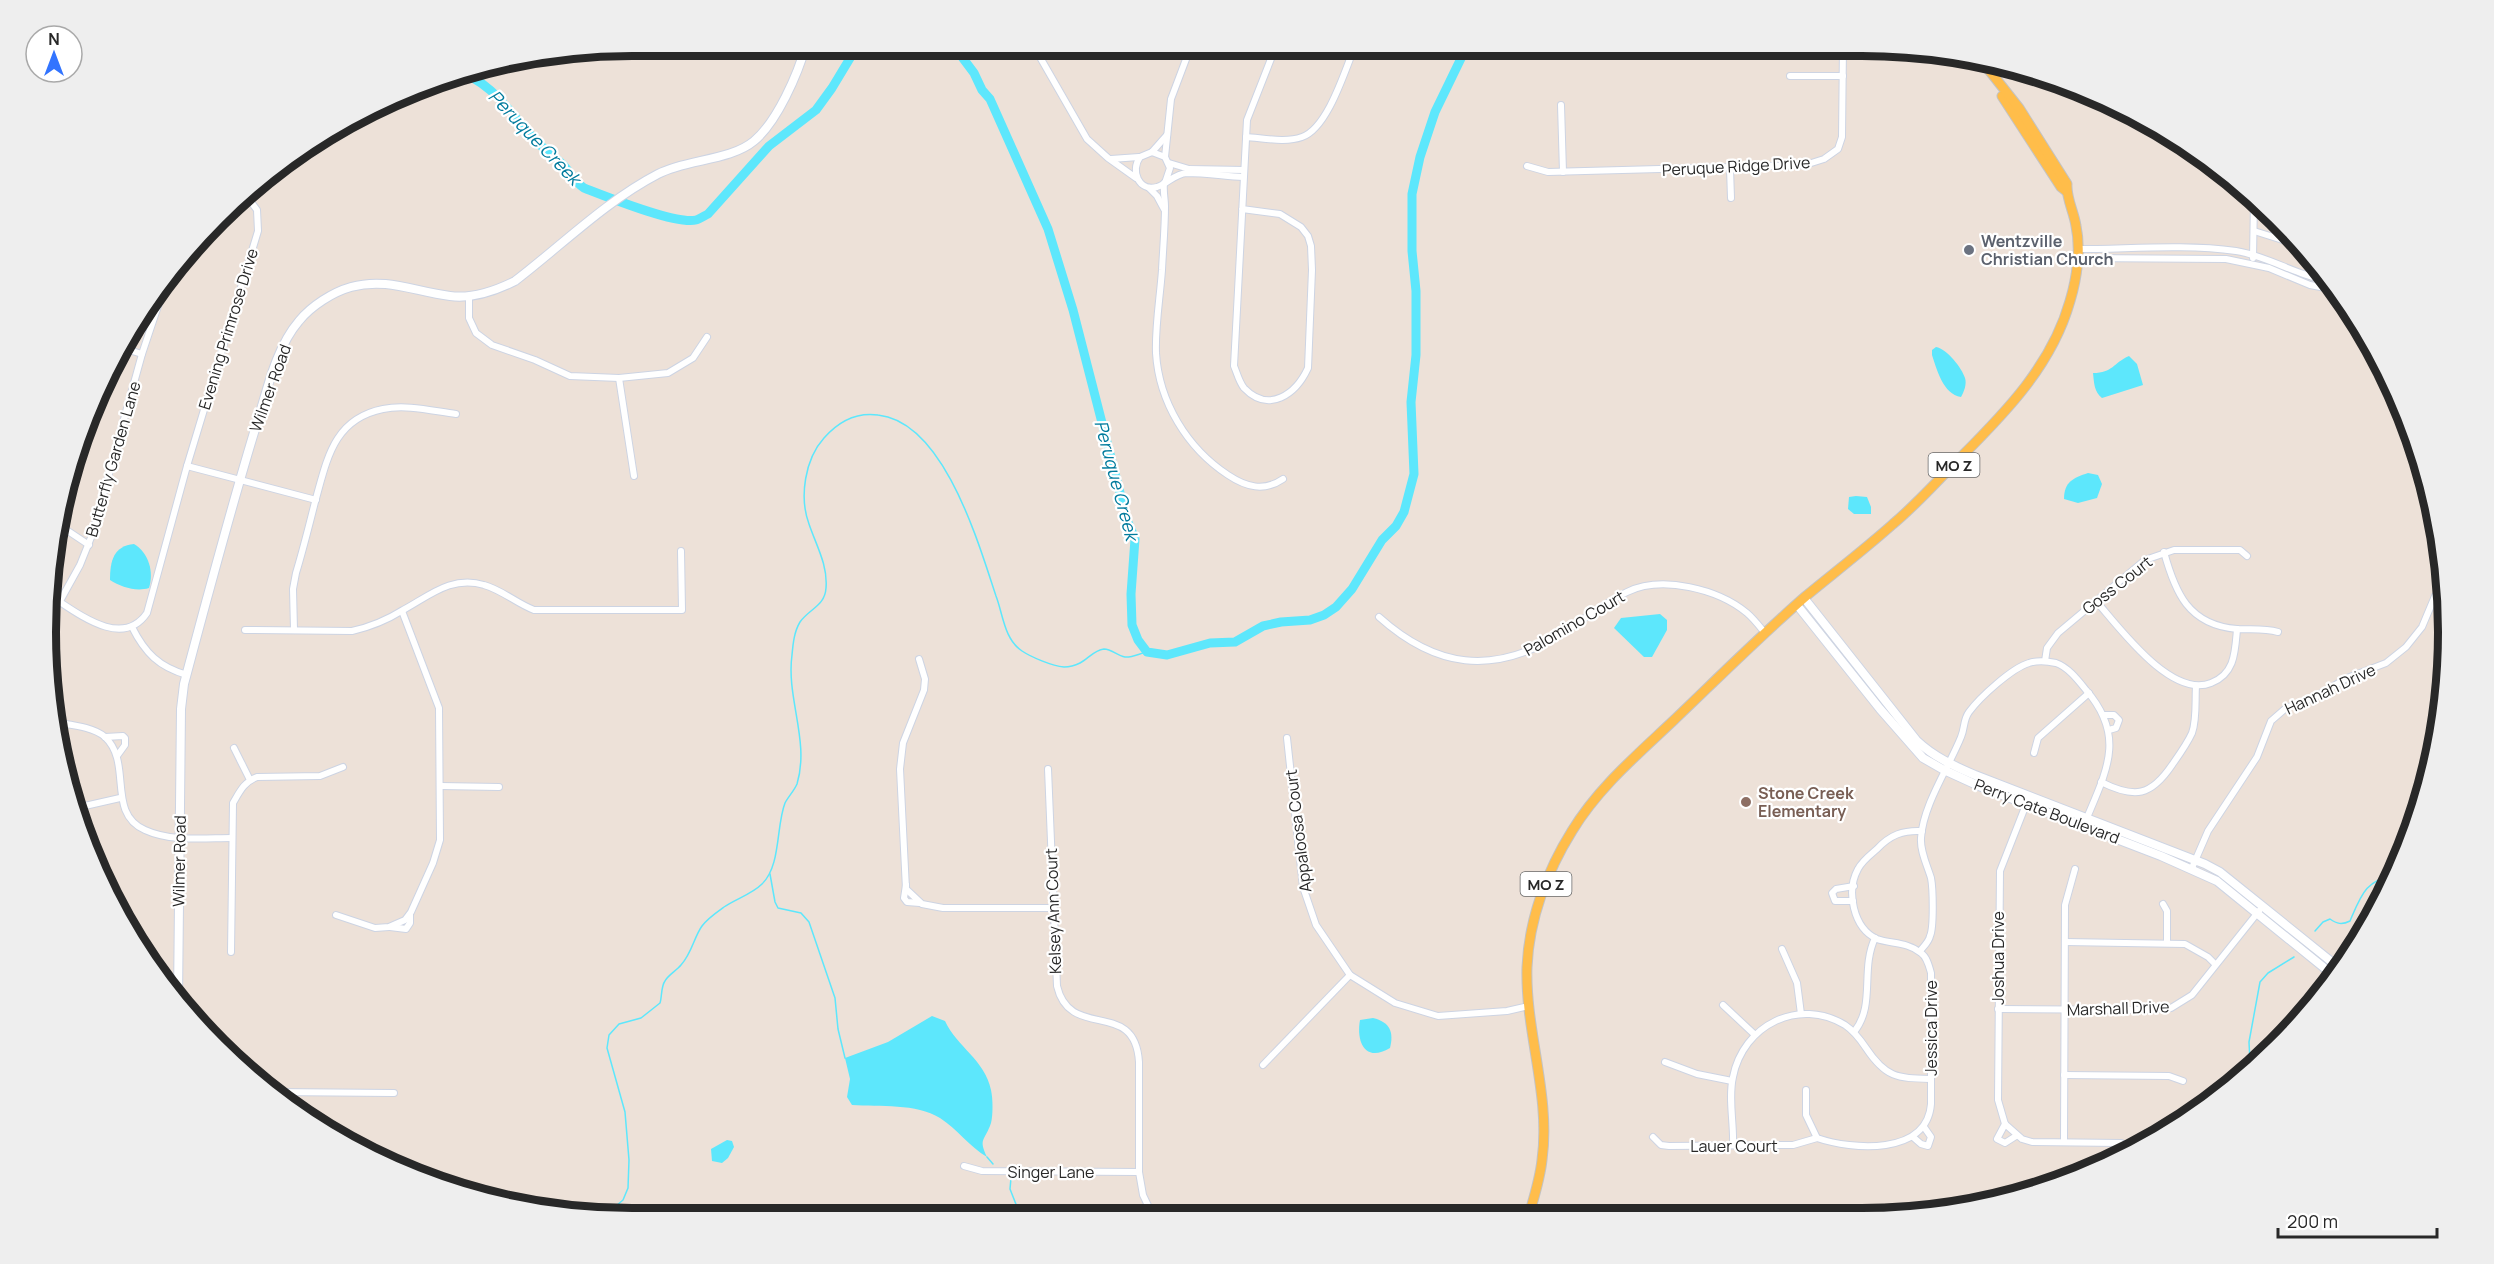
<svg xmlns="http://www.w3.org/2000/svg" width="2494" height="1264" font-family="Manrope,sans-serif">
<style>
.water{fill:#5de7fc}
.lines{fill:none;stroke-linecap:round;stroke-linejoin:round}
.stream{stroke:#5de7fc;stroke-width:1.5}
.river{stroke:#5de7fc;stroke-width:9}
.street-casing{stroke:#cdd4e3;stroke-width:8}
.secondary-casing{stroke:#cdd4e3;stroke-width:10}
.primary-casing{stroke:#c3c3c3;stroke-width:11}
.street{stroke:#fff;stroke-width:6}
.secondary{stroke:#fff;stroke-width:8}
.primary{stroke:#ffbd4a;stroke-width:9}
.worship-dot{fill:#6b7280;stroke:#fff;stroke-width:2}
.education-dot{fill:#8d6e63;stroke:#fff;stroke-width:2}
.labels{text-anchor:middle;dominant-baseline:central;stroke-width:4.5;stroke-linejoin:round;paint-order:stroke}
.shield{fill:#fff;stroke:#686868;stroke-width:1.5}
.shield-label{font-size:15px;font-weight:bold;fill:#282828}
.street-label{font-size:16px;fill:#282828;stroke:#fff}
.worship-label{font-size:16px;font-weight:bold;fill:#5b616d;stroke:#fff;text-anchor:start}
.education-label{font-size:16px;font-weight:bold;fill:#785e54;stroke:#fff;text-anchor:start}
.water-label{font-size:18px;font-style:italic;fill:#017b9d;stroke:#fff}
.rim{fill:none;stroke:#282828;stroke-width:8}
</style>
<rect width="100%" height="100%" fill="#ede1d8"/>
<g class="water">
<path d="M1936,347C1947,349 1962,368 1965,378C1967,384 1964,392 1961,397C1943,394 1937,370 1932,355V350Z"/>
<path d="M2129,356L2137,364L2143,385L2102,398C2094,392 2094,382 2093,373C2113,373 2113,363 2129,356Z"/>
<path d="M2088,473L2098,475L2102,484L2097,498L2078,503L2064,499C2064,482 2073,478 2088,473Z"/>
<path d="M1856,496L1867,497L1871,507V514H1854L1848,509L1849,497Z"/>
<path d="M134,544C149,553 154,572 149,588C136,592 121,587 110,580C110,560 114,546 134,544Z"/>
<path d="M1660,614L1667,620V630L1652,657H1644L1614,628L1621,618Z"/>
<path d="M932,1016L945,1021C957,1047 985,1060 991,1090C993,1099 993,1115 991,1123C985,1141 978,1138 987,1157C970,1147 957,1129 940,1118C916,1103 880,1107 852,1105L847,1097L850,1079L845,1058L888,1042Z"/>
<path d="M1373,1018C1390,1022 1394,1032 1390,1048C1365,1063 1356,1042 1360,1020Z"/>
<path d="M727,1140L732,1141L734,1147L728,1158L722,1163L712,1161L711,1149Z"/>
</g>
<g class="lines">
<g class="stream">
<path d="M770,874L775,902L778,908L801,913L809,922L835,998L838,1029L845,1058"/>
<path d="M2315,931L2323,922L2330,919C2337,924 2342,925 2350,921C2362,893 2365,882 2396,873"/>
<path d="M2240,1078L2242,1071L2250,1062L2249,1042L2260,982L2268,973L2294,957"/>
<path d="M987,1157L993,1164"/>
<path d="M1011,1178L1010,1189L1021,1217"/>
<path d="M602,1218L623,1200L628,1188L629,1160L625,1112L607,1048L609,1035L619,1024L641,1018L660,1003C662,997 661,986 665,981C668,975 676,971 681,965C692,953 694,937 702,926C707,919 717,912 724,907C736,899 752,894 762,884C781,866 776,826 785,803C788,797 794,791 797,784C810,741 786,698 792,655C793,644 794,632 800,622C809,609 825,606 826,588C828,565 816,545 809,524C799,497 805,459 824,438C838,422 856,412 878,415C944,422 978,542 996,596C1003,614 1004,639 1022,651C1031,657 1052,666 1064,667C1068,667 1076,665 1080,663C1088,659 1094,650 1104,649C1112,649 1117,656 1125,657C1131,658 1141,653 1147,652"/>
</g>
<g class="river">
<path d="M953,45L974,73L982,90L990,99L1048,229L1073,310L1127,520L1135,539L1131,594L1132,625L1138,640L1147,652L1167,655L1210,643L1235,642L1263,626L1281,622L1310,620L1324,615L1336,607L1352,589L1382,540L1396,526L1404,512L1414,474L1411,402L1416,355V291L1412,251V194L1420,157L1435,112L1467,46"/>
<path d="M457,73C491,78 514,119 537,142C546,151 557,158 565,167C572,175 575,182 584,188C605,196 676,225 696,220C700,219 704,216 708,214L769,146L816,110L832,88L858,45"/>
</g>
<defs>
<g id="street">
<path d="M1033,45L1087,139L1108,158L1136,178"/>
<path d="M1790,76H1843"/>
<path d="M1561,105L1563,172"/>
<path d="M1246,137C1263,138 1286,143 1302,137C1328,128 1345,70 1355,46"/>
<path d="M1152,152L1167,135"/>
<path d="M1165,157L1171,99L1191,46"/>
<path d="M1111,159L1139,157"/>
<path d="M1169,163L1189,169L1244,170"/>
<path d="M1527,166L1548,172L1805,165L1824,159L1838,149L1842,137L1843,46"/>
<path d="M1730,168L1731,198"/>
<path d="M1164,183C1163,191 1165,199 1165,206C1165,228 1163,249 1162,270C1160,298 1155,326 1156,353C1159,402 1187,448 1228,475C1246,487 1264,492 1283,479"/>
<path d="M1165,183L1170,168L1165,157L1152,152L1140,157C1130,171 1139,192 1157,187C1169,183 1174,174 1187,173C1205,173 1225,176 1243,177"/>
<path d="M1149,188L1157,196L1164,209"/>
<path d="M1242,209L1280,214L1301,227L1308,236L1311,246L1312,270L1308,368C1296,394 1269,414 1244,388C1239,382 1237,373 1234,366L1247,120L1276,46"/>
<path d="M2254,231L2289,242H2301"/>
<path d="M2078,249C2130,249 2184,244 2236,251C2269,256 2298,277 2329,280"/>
<path d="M2078,258L2226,259L2269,268L2310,285L2336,290"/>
<path d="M2253,258L2254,199"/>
<path d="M469,296V318L476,333L492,345L535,360L570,376L619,378L668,373L693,358L707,337"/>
<path d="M119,347L142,354"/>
<path d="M619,378L634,476"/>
<path d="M187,466L316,500"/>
<path d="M56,523L89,545"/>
<path d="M2164,552C2175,592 2188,625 2237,629C2251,630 2264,628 2278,632"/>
<path d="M46,593C74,610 121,651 147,613L187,466L258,231L257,210L245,194"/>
<path d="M60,601L80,565L92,535L142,354L167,279"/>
<path d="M2096,601C2119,627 2171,699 2211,683C2235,674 2235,652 2237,629"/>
<path d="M1379,617C1436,668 1492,675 1558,636C1581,622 1602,604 1627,592C1662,575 1718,589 1747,613C1754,619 1760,627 1765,633"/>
<path d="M132,627C145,653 159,667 187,675"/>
<path d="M245,630L352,631C370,627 387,620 403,610C429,596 452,575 484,585C502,590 516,603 534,610H682L681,551"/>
<path d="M294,630L293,589L296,573C303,550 309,526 315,502C327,460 333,419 383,409C406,404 433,411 456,414"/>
<path d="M919,659L925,679L924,690L903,743L900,769L906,889L922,904L943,908H1052"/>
<path d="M2045,661L2047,648L2058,633L2145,560L2174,550H2240L2247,556"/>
<path d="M2104,715H2114L2119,720L2116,728L2109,730"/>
<path d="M53,722C69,725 92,726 105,737C133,763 106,813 145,830C171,842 205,838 232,838"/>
<path d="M105,737L123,736L125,738V745L117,756"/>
<path d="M1287,738L1303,887L1316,925L1350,975L1395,1003L1438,1016L1507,1011L1529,1006"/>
<path d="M234,748L250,780"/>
<path d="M2034,753L2038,738L2089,693"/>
<path d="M1048,769L1057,986C1070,1042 1135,997 1139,1062V1172L1143,1195L1153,1216"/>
<path d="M2101,782C2135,799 2151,796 2172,765C2179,755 2187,744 2192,733C2197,719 2195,701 2196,686"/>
<path d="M440,786L499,787"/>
<path d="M2027,802L2000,871L1998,1100L2005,1124L2022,1139L2032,1142L2121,1143L2133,1148"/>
<path d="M76,808L120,798"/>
<path d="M2192,868L2208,831L2257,757L2271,721L2286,708L2315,697L2347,678L2386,663L2406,647L2422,627L2435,596L2445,583"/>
<path d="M906,885L904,898L907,902L920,903"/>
<path d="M1853,901H1835L1832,893L1836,889L1854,886"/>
<path d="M2163,904L2167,911V943"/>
<path d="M336,915L375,928L389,927L405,920L411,912L433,863L440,840L439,708L402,611"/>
<path d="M390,927L406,929L410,923V915"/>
<path d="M2065,942L2185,944L2208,957L2215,964"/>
<path d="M1782,949L1797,983L1801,1014"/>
<path d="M1920,951C1923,947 1929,942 1930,936C1934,927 1933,888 1931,878C1927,865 1920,851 1921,838C1923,805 1949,767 1961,737C1965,728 1963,720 1969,712C1980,697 2012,668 2029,663C2038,660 2047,661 2056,663C2068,667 2078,680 2086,690C2126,736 2107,770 2086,820"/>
<path d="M231,952L233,803C240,791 244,782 257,777L320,776L343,767"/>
<path d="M1723,1005L1754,1034"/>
<path d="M1998,1009L2144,1010L2171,1008L2192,995L2259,911"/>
<path d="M1854,1032C1876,1005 1860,970 1875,938"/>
<path d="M1665,1062L1697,1074L1732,1081"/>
<path d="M1263,1065L1350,975"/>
<path d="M2064,1075L2169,1076L2183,1081"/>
<path d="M1806,1090V1115L1817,1138C1852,1150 1927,1156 1931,1104V973C1929,966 1927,957 1921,953C1908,942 1891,944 1877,939C1853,928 1846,891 1858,869C1862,861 1870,855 1877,849C1890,835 1903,830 1922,831"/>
<path d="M272,1092L394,1093"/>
<path d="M2005,1124L1997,1139L2005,1143L2016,1136"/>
<path d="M1653,1137L1661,1145L1669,1146L1793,1145L1817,1138"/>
<path d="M1913,1137L1921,1144L1928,1146L1931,1137L1924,1127"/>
<path d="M2064,1141L2065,905L2075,869"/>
<path d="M1733,1145C1734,1123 1728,1098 1733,1077C1743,1025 1799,997 1845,1025C1854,1031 1860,1039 1866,1048C1886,1078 1897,1078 1931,1079"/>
<path d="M964,1166L982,1171L1139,1172"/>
<path d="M1903,1211V1214"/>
</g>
<g id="secondary">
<path d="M1804,598L1917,741C1934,757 1954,766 1975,775L2205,864L2220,872L2338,967"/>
<path d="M1797,605L1880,709L1923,758L1944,770L1979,786L2161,856L2217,881L2333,975"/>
<path d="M178,999L181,709L184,684C207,598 230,511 256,426C267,392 275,349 299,321C311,306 333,292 351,287C387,277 415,292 450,296C472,299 495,291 515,281C562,245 606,201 658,174C686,159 730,161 754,141C777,122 798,74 806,45"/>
</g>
<g id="primary">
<path d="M2002,96L2061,187L2066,191"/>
<path d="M1529,1215C1534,1197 1540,1179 1542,1160C1551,1096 1525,1031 1527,967C1529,919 1547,871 1572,831C1598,788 1637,755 1673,721C1717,679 1760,636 1806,596C1835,572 1865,549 1893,524C1917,504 1938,480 1960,458C2006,412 2052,365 2070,301C2077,278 2081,249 2076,226C2074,212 2066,198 2067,184L2019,108L1981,60"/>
</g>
</defs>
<use href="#street" class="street-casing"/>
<use href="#secondary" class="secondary-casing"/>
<use href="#primary" class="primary-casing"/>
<use href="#street" class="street"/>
<use href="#secondary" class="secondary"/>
<use href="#primary" class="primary"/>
</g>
<circle class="worship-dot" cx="1969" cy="250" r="6"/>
<circle class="education-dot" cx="1746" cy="802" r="6"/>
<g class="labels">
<g class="shield">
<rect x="1928.5" y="453" width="51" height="24" rx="4.5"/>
<rect x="1520.5" y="872" width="51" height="24" rx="4.5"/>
</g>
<g class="shield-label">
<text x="1954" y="465">MO Z</text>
<text x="1546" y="884">MO Z</text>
</g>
<g class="street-label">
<text transform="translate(1736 166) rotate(-3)">Peruque Ridge Drive</text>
<text transform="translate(228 329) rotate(-73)">Evening Primrose Drive</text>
<text transform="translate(270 388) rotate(-70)">Wilmer Road</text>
<text transform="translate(113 459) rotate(-74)">Butterfly Garden Lane</text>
<text transform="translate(2117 585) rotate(-38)">Goss Court</text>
<text transform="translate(1574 623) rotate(-30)">Palomino Court</text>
<text transform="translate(2330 689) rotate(-25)">Hannah Drive</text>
<text transform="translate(2047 811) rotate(21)">Perry Cate Boulevard</text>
<text transform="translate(1298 831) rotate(-97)">Appaloosa Court</text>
<text transform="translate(179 861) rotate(-89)">Wilmer Road</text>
<text transform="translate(1053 911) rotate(-92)">Kelsey Ann Court</text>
<text transform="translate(1998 958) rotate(-90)">Joshua Drive</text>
<text transform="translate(2118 1008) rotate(-2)">Marshall Drive</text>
<text transform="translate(1931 1028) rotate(-90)">Jessica Drive</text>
<text x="1734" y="1146">Lauer Court</text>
<text x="1051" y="1172">Singer Lane</text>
</g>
<g class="worship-label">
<text x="1981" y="241">Wentzville<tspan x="1981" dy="18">Christian Church</tspan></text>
</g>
<g class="education-label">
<text x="1758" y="793">Stone Creek<tspan x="1758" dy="18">Elementary</tspan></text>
</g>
<g class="water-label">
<text transform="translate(535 137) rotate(46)">Peruque Creek</text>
<text transform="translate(1117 480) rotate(75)">Peruque Creek</text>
</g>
</g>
<path d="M0 0H2494V1264H0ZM632 56H1862A576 576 0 0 1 2438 632V632A576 576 0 0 1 1862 1208H632A576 576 0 0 1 56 632V632A576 576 0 0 1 632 56Z" fill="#eee" fill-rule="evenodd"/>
<path class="rim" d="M632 56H1862A576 576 0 0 1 2438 632V632A576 576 0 0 1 1862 1208H632A576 576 0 0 1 56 632V632A576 576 0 0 1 632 56Z"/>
<g transform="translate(54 54)"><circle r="28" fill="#ffffff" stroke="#a9a9a9" stroke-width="1.5"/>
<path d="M0-4.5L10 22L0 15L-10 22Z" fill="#3274ff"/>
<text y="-9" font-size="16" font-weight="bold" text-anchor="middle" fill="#282828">N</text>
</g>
<path d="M2278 1228v9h159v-9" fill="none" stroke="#282828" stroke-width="3"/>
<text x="2287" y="1228" font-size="18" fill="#282828" stroke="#ffffff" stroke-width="4.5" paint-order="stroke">200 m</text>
</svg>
